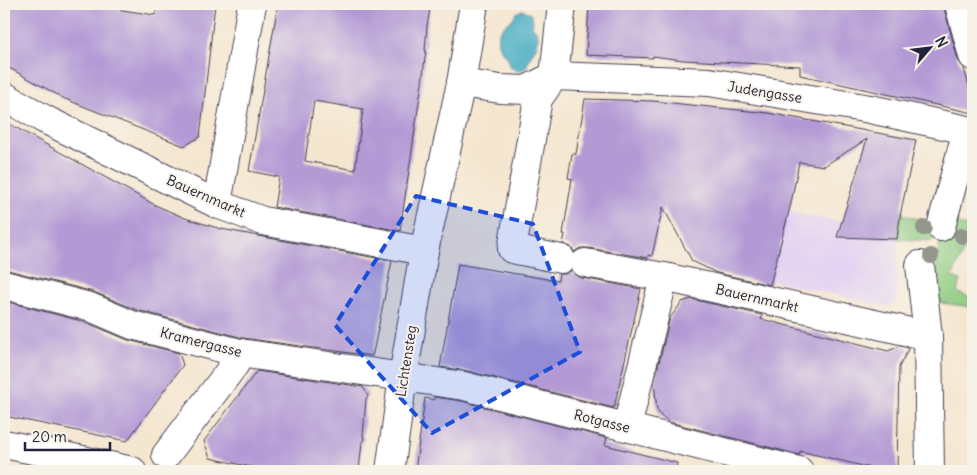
<svg xmlns="http://www.w3.org/2000/svg" width="977" height="475" font-family="Delius,sans-serif">
<style>
.built{fill:#e4d3f2}
.green{fill:#8ecb81;stroke:#58765e}
.water{fill:#42acc2;stroke:#32677e}
.building{fill:#b39ad5;fill-rule:evenodd}
.lines{fill:none;stroke-linecap:round;stroke-linejoin:round}
.street-casing{stroke:#423f51;stroke-width:30}
.street{stroke:#fff;stroke-width:28}
.tree{fill:#93968a}
.marked{fill:#1d4ed8;fill-opacity:0.2;stroke:#1d4ed8;stroke-width:4;stroke-dasharray:10 6;stroke-linejoin:round}
.labels{text-anchor:middle;dominant-baseline:central;stroke-width:4;stroke-linejoin:round;paint-order:stroke}
.street-label{font-size:14px;fill:#22223b;stroke:#f7f3e8}
</style>
<rect width="100%" height="100%" fill="#f7f3e8"/>
<filter id="ink" filterUnits="userSpaceOnUse"><feTurbulence type="fractalNoise" baseFrequency=".02" numOctaves="2"/><feDisplacementMap in="SourceGraphic" scale="10" xChannelSelector="R" yChannelSelector="G"/><feConvolveMatrix kernelMatrix="1 2 1 2 8 2 1 2 1" color-interpolation-filters="sRGB"/></filter>
<filter id="wash" filterUnits="userSpaceOnUse"><feTurbulence type="fractalNoise" baseFrequency=".0096" numOctaves="4" result="noise"/><feDisplacementMap in="SourceGraphic" scale="20" xChannelSelector="R" yChannelSelector="G"/><feGaussianBlur stdDeviation="1.12" result="paint"/><feColorMatrix in="noise" values="0 0 0 0 0 0 0 0 0 0 0 0 0 0 0 0 0 1.4 0 .05"/><feComposite in="paint" operator="in"/></filter>
<g filter="url(#wash)">
<rect width="100%" height="100%" fill="#f5e6d0"/>
<path class="built" d="M788,212L842,222L837,237L898,238L896,302L888,307L771,280Z"/>
<g class="green">
<path d="M901,211L905,215L937,226L932,241L897,239Z"/>
<path d="M957,223L973,230L952,277L961,280L957,292L973,299V307L941,303C936,286 935,269 938,252C939,244 943,236 945,229L954,227Z"/>
</g>
<path class="water" d="M522,10C531,11 535,18 532,26C540,33 540,42 534,51C533,53 531,55 530,58C526,66 529,69 517,71L509,65L508,58C492,45 495,29 512,20L516,13Z"/>
<g id="blocks">
<g class="building">
<path d="M4,4H99L109,8L155,15L157,4H215L200,137L184,146L65,99L4,65Z"/>
<path d="M278,4H431L427,26L425,50H426L422,82L400,231L274,207L279,177L249,171ZM314,101L363,109L355,170L305,161Z"/>
<path d="M589,4H944V8L958,60L964,68L973,101V113L800,75V66L683,60L653,56V58L586,55Z"/>
<path d="M585,99L652,101L768,113L916,140L901,211L897,239L837,237L867,139L824,166L799,162L791,203L770,285L717,273L692,261L663,207L652,256L648,255V258L588,248H580L574,252L571,247L563,244L565,234H563L572,179L568,178L572,154H576Z"/>
<path d="M4,121L155,205L185,218L221,229L392,261L373,353L372,356L243,338L137,310L94,292L8,270H4Z"/>
<path d="M458,264L558,281L559,274H565L572,270L575,275L582,278L641,289L614,408L468,371L440,367Z"/>
<path d="M691,299L762,315L761,319L888,351L900,346L909,348L899,367L897,471H884L800,451V455L669,422L661,416L657,410L654,383L670,318L682,302Z"/>
<path d="M4,301L85,322L128,340L179,353L183,365L127,441L4,416Z"/>
<path d="M257,371L363,387L368,395L366,399L363,436L364,439L362,442L359,471H270L210,458L204,441Z"/>
<path d="M434,397L461,401L607,438L605,445L677,463L676,471H415L425,398L434,400Z"/>
</g>
</g>
</g>
<g filter="url(#ink)">
<use href="#blocks" fill-opacity="0" stroke="#423f51" stroke-width="1"/>
<g class="lines">
<defs>
<g id="street">
<path d="M959,4L973,56"/>
<path d="M461,83L500,89L526,90L554,76L709,82L870,109L967,130L973,131"/>
<path d="M4,96L44,119L217,204L263,221L424,251"/>
<path d="M217,204L252,4"/>
<path d="M941,227L967,130"/>
<path d="M561,259L512,249L538,99L554,76L562,4"/>
<path d="M585,263L664,277L928,336"/>
<path d="M920,265L928,336L930,471"/>
<path d="M4,285L90,307L132,325L240,353L464,386L799,471"/>
<path d="M627,427L664,277"/>
<path d="M4,444L78,459L132,471"/>
<path d="M166,455L235,364L240,353"/>
<path d="M390,471L403,377L424,251L461,83L474,4"/>
</g>
</defs>
<use href="#street" class="street-casing"/>
<use href="#street" class="street"/>
</g>
<g class="tree">
<circle cx="924" cy="228" r="8"/>
<circle cx="962" cy="236" r="8"/>
<circle cx="931" cy="256" r="8"/>
</g>
</g>
<path class="marked" d="M416,196L533,224L580,352L432,433L335,325Z"/>
<g class="labels">
<g class="street-label">
<text transform="translate(765 92) rotate(9)">Judengasse</text>
<text transform="translate(206 196) rotate(24)">Bauernmarkt</text>
<text transform="translate(757 298) rotate(13)">Bauernmarkt</text>
<text transform="translate(201 342) rotate(14)">Kramergasse</text>
<text transform="translate(406 361) rotate(-81)">Lichtensteg</text>
<text transform="translate(602 421) rotate(14)">Rotgasse</text>
</g>
</g>
<rect width="977" height="475" fill="none" stroke="#f7f3e8" stroke-width="20"/>
<g transform="translate(930 48) rotate(62)" stroke="#f7f3e8" stroke-width="4" paint-order="stroke">
<path d="M0-4L9 19L0 12L-9 19Z" fill="#22223b"/>
<text y="-8" font-size="14" font-weight="bold" text-anchor="middle" fill="#22223b">N</text>
</g>
<path d="M25 442v8h85v-8" fill="none" stroke="#22223b" stroke-width="2.5"/>
<text x="32" y="442" font-size="15" fill="#22223b" stroke="#f7f3e8" stroke-width="4" paint-order="stroke">20 m</text>
</svg>
